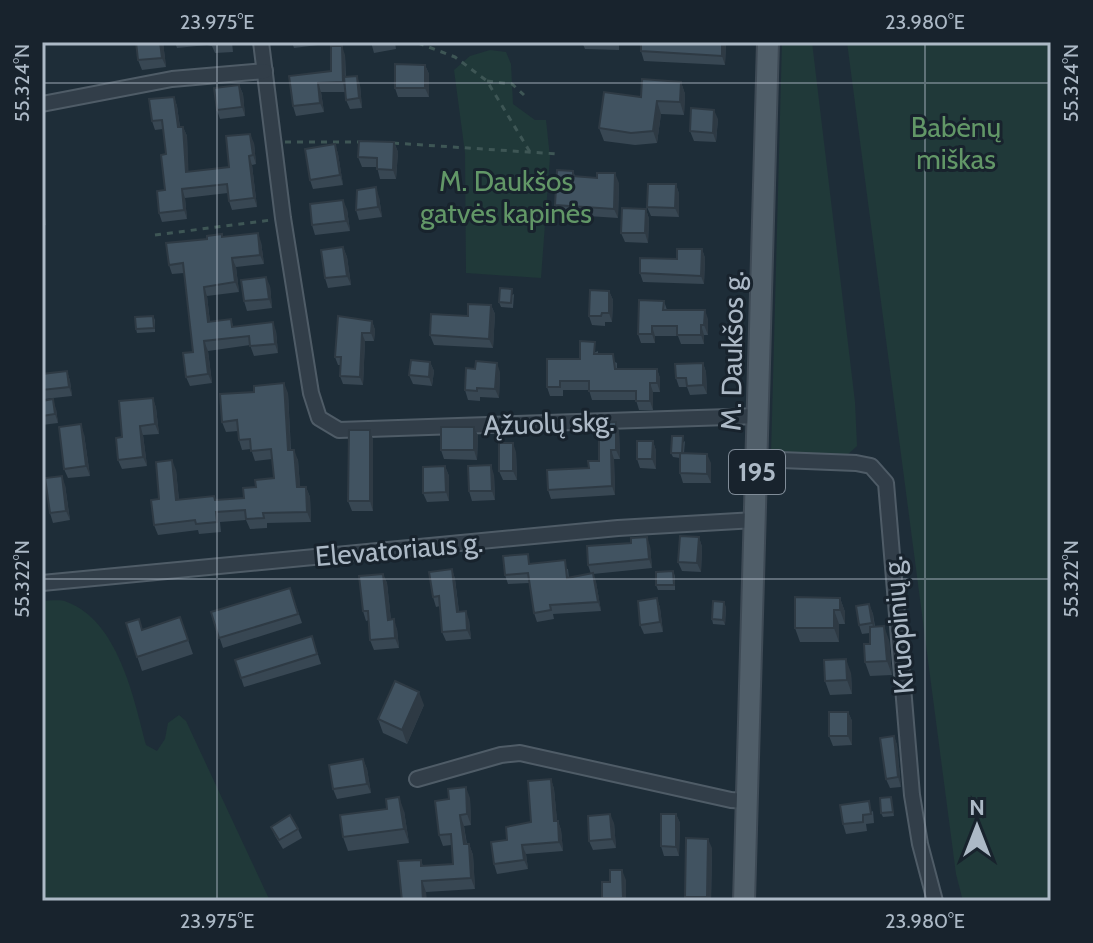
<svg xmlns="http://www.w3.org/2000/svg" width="1093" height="943" font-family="Cabin,sans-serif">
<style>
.green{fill:#203939}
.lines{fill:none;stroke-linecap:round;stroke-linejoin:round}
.street-casing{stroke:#4f5c67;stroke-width:18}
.primary-casing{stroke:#3e4a55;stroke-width:24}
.path{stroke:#3e5655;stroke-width:3;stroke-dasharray:6 6;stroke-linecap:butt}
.street{stroke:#323e49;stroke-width:14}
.primary{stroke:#505e69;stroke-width:20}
.wall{fill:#384753}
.shaded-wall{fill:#2e3a44}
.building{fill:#415361;stroke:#2e3a44;stroke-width:2}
.ticks{fill:none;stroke:#acb9c6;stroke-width:2;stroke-opacity:0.45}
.labels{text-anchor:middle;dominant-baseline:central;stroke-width:6;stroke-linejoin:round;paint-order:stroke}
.shield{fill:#18232d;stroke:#808c98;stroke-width:2}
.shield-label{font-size:26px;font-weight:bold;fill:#acb9c6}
.park-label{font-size:28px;fill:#629767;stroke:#18232d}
.street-label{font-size:28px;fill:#acb9c6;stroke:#18232d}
.neatline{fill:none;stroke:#acb9c6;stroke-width:3}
.ticks-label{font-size:20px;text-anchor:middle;fill:#acb9c6}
</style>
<rect width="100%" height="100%" fill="#1e2d38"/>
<g class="green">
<path d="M782,42H812L855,402L857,446L846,456L771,455Z"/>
<path d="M847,42H1051V901H963L956,874Z"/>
<path d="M490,50L506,52L511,64L513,104L535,120H546L550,157L541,278L466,273L465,153L454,70L470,56Z"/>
<path d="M42,601C49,601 60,599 67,602C118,621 134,698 146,745L157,751L165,739L168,723L179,715L186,721L270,901H42Z"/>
</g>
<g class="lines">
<defs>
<g id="street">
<path d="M261,42L283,218L311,393L319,418L339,430L759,416"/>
<path d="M42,104L172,79L265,71"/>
<path d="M757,459L856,463L871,466L886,483L912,795L920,844L935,901"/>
<path d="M42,583L618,528L755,520"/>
<path d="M417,779L501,755L520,753L731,800L747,801"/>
</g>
<path id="primary" d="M744,901L768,42"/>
</defs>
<use href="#street" class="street-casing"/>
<use href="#primary" class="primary-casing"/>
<g class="path">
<path d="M418,43L455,57L487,81L530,152"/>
<path d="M487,81L512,84L524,95"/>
<path d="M285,142H362"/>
<path d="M393,143L558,154"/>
<path d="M155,235L271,220"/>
</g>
<use href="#street" class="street"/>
<use href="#primary" class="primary"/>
</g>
<g class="wall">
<path d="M136,42H163L166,67L142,70L138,60Z"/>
<path d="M175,42H232L233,52L215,53L212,46L207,45L177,48Z"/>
<path d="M292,42H317L318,45L294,48Z"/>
<path d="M371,42H395L396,49L374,53Z"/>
<path d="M582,42H619V50L585,49Z"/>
<path d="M726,42L725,65L644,61L641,51Z"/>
<path d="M345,55L346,77L360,85L362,108L350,109L346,100L345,92H321L324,112L296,116L293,106L331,71Z"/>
<path d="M425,65L429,74V97H398L395,88Z"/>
<path d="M681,82L685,94L684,115L661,114L657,143L635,145L604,141L599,128L641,97Z"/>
<path d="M239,85L243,94L245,116L220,119L217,110Z"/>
<path d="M174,97L177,106L180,127H183L187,136L188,172L229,167L254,143L256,164L252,165L257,207L232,210L229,201L228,193L185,198L187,219L162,222L159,213L165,190L166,154L163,129L155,130L152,121Z"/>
<path d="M718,119L716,142L694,141L690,131Z"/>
<path d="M394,142L398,152L396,179H380L377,167H362L358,157Z"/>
<path d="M335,144L338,154L343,185L313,189L310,180Z"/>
<path d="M573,171L575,176L619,183L618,218L558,214L555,205Z"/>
<path d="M676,184L679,194V217L651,216L647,207Z"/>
<path d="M379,197L382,217L359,220L356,210Z"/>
<path d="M42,202L44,209L46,225L42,226Z"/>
<path d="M347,209L350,231L315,235L312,225Z"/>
<path d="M646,209L649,219L648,243L625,242L621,233Z"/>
<path d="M223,237L261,242L264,264L236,267L239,292L207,296L210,322L231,319L233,326L276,331L278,353L254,356L250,345L208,351L212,383L190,386L186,377L193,352L184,273L172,274L169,265Z"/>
<path d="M343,247L347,257L351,285L328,288L325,278Z"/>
<path d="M702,249L705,258L704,284L643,282L640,273Z"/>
<path d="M270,286L272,308L247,311L244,301Z"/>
<path d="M609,291L613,300L612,322H605V326L592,325L589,316Z"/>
<path d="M514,294L513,308L501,307L499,302Z"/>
<path d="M664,301L667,310L708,319V335H704V344H681L678,336H655V343H641L638,334Z"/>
<path d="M491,305L495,314L493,348L434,345L430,335L468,316Z"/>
<path d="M153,316L155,320V332L137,333L136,329Z"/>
<path d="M372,321L375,330L374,341H365L363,385L343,384L340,376L341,365H338L335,357Z"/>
<path d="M598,351V354L617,363V369H657L660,378V392H653V410H639L636,400H592L589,390H563V396H550L547,387L580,359Z"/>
<path d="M430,362L434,371L432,386L413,384L409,375Z"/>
<path d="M703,363L706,372L707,394L690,395L687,387H679L676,378Z"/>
<path d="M67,371L70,381L72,396L44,399L42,393V374Z"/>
<path d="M500,372L499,398L480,397V401L468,400L465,390Z"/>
<path d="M288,393L291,450L298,460L300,487H306L310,497L311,522L267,523V528L250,529L246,520L220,522L221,532L199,534L198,530L158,535L154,525L159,499L176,470L179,500H216L244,498L256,487L274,478L272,459L255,461L251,449L242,450L239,440L238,431L226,432L222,422Z"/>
<path d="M153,398L156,408L159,434L143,435L147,466L122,469L118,460L122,437Z"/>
<path d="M42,401L56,409L58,423L42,425Z"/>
<path d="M616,422L619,431L620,459H614L615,495L551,499L548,490L589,468L599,461Z"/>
<path d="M474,427L478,436L477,460L444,459L441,450Z"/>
<path d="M370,430L373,440V511H352L348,501Z"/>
<path d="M84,434L90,476L68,478L64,469Z"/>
<path d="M653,441L656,451V469L640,468L637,459Z"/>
<path d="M685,441L684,453L711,463V483H683L680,473V458L673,457L671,453Z"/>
<path d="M516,452L517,480H503L499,471Z"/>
<path d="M445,466L449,476V501L427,502L423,493Z"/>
<path d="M494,475L495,500L472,501L469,491Z"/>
<path d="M65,485L70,520L53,523L50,513Z"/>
<path d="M699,537L702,547L701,572L682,571L678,562Z"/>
<path d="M650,546L652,568L593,574L596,582L601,611L553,614L554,619L537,622L534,613L529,583L508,584L505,575L531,564L568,569L569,578L591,574L588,565Z"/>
<path d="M452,569L455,579L459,611L469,620L471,639L446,641L442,632L440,606L436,607L433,597Z"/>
<path d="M673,571L675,576V590H658L656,585Z"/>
<path d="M383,574L387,583L391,620L397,629L399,648L374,650L370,640L369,620L366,621L363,611Z"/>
<path d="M290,588L302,623L223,648L211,612Z"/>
<path d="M657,598L660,608L663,632L644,634L640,625Z"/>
<path d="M840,598L845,612V624H839V642H800L795,628Z"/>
<path d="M869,604L873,614L875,626L889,640L892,675L870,676L865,662L870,644V633L862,634L859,625Z"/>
<path d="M726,607L725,625L713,624L712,619Z"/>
<path d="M180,617L193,654L142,671L126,623L142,630Z"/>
<path d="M312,636L321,664L244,687L235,660Z"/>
<path d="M851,673L852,694L830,695L825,681Z"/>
<path d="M424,705L407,744L383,733L378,719Z"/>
<path d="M848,712L852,721V745L833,746L829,736Z"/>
<path d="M894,736L897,745L901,787L890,788L886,779Z"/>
<path d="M363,759L367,769L371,793L337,799L333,789Z"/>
<path d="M551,779L554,789L557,821H558L561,830L563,851L526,854L528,869L497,874L494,864L507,840L531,822Z"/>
<path d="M891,797L894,816L883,817L881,813Z"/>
<path d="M470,798L471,825L464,826L467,844H469L473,855L475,889L426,892L402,901L421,860L423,866L453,864L451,845L443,846L439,835Z"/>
<path d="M404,811L409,843L348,851L343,837Z"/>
<path d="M873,811L874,823L866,824L867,831L846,834L843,824Z"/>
<path d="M676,814L680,823L679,856H664L661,846Z"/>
<path d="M614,823L616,848L593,850L589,841Z"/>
<path d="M271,827L298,829L302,838L283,849L275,836Z"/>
<path d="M712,848L711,901H686L685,897Z"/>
<path d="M626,880V901H603L602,898L610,882Z"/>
</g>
<g class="shaded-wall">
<path d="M160,42H163L166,67L162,58Z"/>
<path d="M722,42H726L725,65L722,56Z"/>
<path d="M342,46L345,55L346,92L343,82Z"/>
<path d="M425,65L429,74V97L425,88Z"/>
<path d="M357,76L360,85L362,108L359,98Z"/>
<path d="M681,82L685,94L684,115L680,102Z"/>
<path d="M318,83L321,92L324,112L320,103Z"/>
<path d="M239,85L243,94L245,116L242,107Z"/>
<path d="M174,97L177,106L181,136L178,127Z"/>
<path d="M657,101L661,114L657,143L653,131Z"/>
<path d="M714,110L718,119L716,142L713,133Z"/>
<path d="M183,127L187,136L189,181L186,172Z"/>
<path d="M250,134L254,143L256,164L253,155Z"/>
<path d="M394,142L398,152L396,179L393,170Z"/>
<path d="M335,144L338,154L343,185L340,175Z"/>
<path d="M249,156L252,165L257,207L254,198Z"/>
<path d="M615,173L619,183L618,218L614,209Z"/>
<path d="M676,184L679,194V217L675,208Z"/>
<path d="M376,187L379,197L382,217L378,207Z"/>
<path d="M182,189L185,198L187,219L184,210Z"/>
<path d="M343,200L347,209L350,231L346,221Z"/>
<path d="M42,202L44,209L46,225L42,214Z"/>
<path d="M646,209L649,219L648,243L645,233Z"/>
<path d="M258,233L261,242L264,264L260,255Z"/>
<path d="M343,247L347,257L351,285L347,276Z"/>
<path d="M702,249L705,258L704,284L701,276Z"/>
<path d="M232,258L236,267L239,292L235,282Z"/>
<path d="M266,277L270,286L272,308L269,299Z"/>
<path d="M204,287L207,296L211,332L208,322Z"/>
<path d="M609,291L613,300L612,322L609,313Z"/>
<path d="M491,305L495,314L493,348L489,339Z"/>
<path d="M705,310L708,319V335L704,325Z"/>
<path d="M372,321L375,330L374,341L371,333Z"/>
<path d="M273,322L276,331L278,353L275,344Z"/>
<path d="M701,325L704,335V344L701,335Z"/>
<path d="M652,326L655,336V343L652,334Z"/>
<path d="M362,333L365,341L363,385L360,377Z"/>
<path d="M204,341L208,351L212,383L208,374Z"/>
<path d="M430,362L434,371L432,386L429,377Z"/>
<path d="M497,363L500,372L499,398L495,389Z"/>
<path d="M703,363L706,372L707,394L703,385Z"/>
<path d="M657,369L660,378V392L657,383Z"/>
<path d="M67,371L70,381L72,396L69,387Z"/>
<path d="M284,383L288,393L291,460L288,450Z"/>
<path d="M650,383L653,392V410L650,401Z"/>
<path d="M153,398L156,408L159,434L155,424Z"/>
<path d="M53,399L56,409L58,423L55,414Z"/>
<path d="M616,422L619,431L620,459L616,450Z"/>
<path d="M81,424L84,434L90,476L86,466Z"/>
<path d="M140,426L143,435L147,466L143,457Z"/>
<path d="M474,427L478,436L477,460L474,450Z"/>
<path d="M370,430L373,440V511L370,501Z"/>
<path d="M653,441L656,451V469L652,459Z"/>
<path d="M513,443L516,452L517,480L513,471Z"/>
<path d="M294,450L298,460L301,497L297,487Z"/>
<path d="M611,450L614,459L615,495L612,486Z"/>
<path d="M707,454L711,463V483L707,474Z"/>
<path d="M172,460L176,470L180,510L176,500Z"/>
<path d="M491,465L494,475L495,500L492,491Z"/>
<path d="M445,466L449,476V501L446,492Z"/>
<path d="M62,476L65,485L70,520L66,511Z"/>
<path d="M306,487L310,497L311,522L307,512Z"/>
<path d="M647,537L650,546L652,568L649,559Z"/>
<path d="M699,537L702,547L701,572L697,563Z"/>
<path d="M452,569L455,579L460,621L457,612Z"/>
<path d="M593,573L596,582L601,611L598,602Z"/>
<path d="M383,574L387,583L392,629L388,620Z"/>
<path d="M657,598L660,608L663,632L660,622Z"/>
<path d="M840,598L845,612V624L840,610Z"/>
<path d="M724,602L726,607L725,625L723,620Z"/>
<path d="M869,604L873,614L875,633L872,623Z"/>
<path d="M834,610L839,624V642L834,628Z"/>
<path d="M466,611L469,620L471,639L467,630Z"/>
<path d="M394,619L397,629L399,648L395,638Z"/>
<path d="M884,626L889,640L892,675L887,661Z"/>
<path d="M846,659L851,673L852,694L847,680Z"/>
<path d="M419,692L424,705L407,744L402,730Z"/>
<path d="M848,712L852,721V745L848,736Z"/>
<path d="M894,736L897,745L901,787L898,777Z"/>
<path d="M363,759L367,769L371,793L367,784Z"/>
<path d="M551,779L554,789L558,830L554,821Z"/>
<path d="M466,787L470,798L471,825L467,814Z"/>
<path d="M399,797L404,811L409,843L404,829Z"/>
<path d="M610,814L614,823L616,848L612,839Z"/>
<path d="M676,814L680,823L679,856L676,847Z"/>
<path d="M460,815L464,826L468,855L464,844Z"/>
<path d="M558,821L561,830L563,851L559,842Z"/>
<path d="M708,839L712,848L711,901H708L707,897Z"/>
<path d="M469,844L473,855L475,889L471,878Z"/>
<path d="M522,845L526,854L528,869L524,860Z"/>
<path d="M622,870L626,880V901H624L623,898Z"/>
<path d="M422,881L426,892L427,901H423Z"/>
</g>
<g class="building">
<path d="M136,42H160L162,58L138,60Z"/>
<path d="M211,42H230L211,44Z"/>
<path d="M641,42H722V56L641,51Z"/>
<path d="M331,46H342L343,82L318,83L320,103L293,106L289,76L331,71Z"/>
<path d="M395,64L425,65V88H395Z"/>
<path d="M357,76L359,98L346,100L344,77Z"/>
<path d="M642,79L681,82L680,102L657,101L653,131L631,133L599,128L604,92L641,97Z"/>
<path d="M239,85L242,107L217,110L214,88Z"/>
<path d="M174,97L178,127H183L186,172L229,167L226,136L250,134L253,155L249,156L254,198L229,201L227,184L182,189L184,210L159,213L157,191L165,190L161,155L166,154L162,120L152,121L149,99Z"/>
<path d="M691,108L714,110L713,133L690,131Z"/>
<path d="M359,141L394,142L393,170L377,169V158L358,157Z"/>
<path d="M335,144L340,175L310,180L305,149Z"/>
<path d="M557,170L573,171V176L597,178V173H615L614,209L555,205Z"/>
<path d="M648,184H676L675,208L647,207Z"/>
<path d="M376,187L378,207L356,210L357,190Z"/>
<path d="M343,200L346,221L312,225L310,204Z"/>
<path d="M622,208L646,209L645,233H621Z"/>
<path d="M258,233L260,255L232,258L235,282L204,287L208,322L231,319L232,327L273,322L275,344L250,346L249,336L204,341L208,374L186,377L183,353L193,352L183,263L169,265L166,243L207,239V236L222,234V237Z"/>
<path d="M343,247L347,276L325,278L321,250Z"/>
<path d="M677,249H702L701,276L640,273V258L677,259Z"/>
<path d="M266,277L269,299L244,301L241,280Z"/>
<path d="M500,288L512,289L511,303L499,302Z"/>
<path d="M590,290L609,291V313H602L601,316H589Z"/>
<path d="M639,300L664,301L663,310H705L704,325H701V335H677V326H652V334H638Z"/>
<path d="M468,304L491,305L489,339L430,335L431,314L468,316Z"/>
<path d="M153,316L154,328L136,329L135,317Z"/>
<path d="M338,316L372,321L371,333H362L360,377L340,376L341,357H335Z"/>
<path d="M580,341L595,342L594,354H613L615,369H657V383H650V401H636V391H589V381H560V387H547V359H580Z"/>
<path d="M411,360L430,362L429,377L409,375Z"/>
<path d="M476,361L497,363L495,389L477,388V391L465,390L466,368L475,369Z"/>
<path d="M703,363V385L687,386L686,378H676L675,364Z"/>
<path d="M67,371L69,387L42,390V374Z"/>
<path d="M284,383L288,450H294L297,487H306L307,512L263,513L264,518L246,519L245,510L216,512L217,522L196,524L195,520L154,525L151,500L159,499L156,462L172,460L176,500L214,496L215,500L244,498L243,488L256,487L255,480L274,478L271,449L251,451L250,439L239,440L237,420L222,422L220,394L254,392V386Z"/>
<path d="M153,398L155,424L140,426L143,457L118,460L116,438L122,437L119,401Z"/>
<path d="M53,399L55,414L42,416V401Z"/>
<path d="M599,422H616V450H611L612,486L548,490L547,470L589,468L588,461H599Z"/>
<path d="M81,424L86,466L64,469L59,427Z"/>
<rect x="441" y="427" width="33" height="23"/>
<path d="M349,430H370V501H348Z"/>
<path d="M672,436H683L682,453H671Z"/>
<path d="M637,441H653L652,459H637Z"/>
<rect x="499" y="443" width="14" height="28"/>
<path d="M680,453L707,454V474L680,473Z"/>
<path d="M491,465L492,491H469L468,466Z"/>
<path d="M445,466L446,492L423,493V467Z"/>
<path d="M62,476L66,511L50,513L45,478Z"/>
<path d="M680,536L699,537L697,563L678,562Z"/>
<path d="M647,537L649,559L588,565L587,546L631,543V538Z"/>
<path d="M528,554L529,564L565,560L567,578L593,573L598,602L550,605L551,610L534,613L528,573L505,575L503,556Z"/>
<path d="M452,569L457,612L466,611L467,630L442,632L439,596L433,597L429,572Z"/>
<path d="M673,571L674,585H656V572Z"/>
<path d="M383,574L388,620L394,619L395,638L370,640L368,611H363L359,576Z"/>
<path d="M290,588L298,614L219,638L211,612Z"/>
<path d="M795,597L840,598V610H834V628H795Z"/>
<path d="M657,598L660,622L640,625L638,601Z"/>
<path d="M713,601L724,602L723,620L712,619Z"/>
<path d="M869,604L872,623L859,625L856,606Z"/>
<path d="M180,617L188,640L137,657L126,623L139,619L142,630Z"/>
<path d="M884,626L887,661L865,662L864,644H870V627Z"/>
<path d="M312,636L317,654L241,678L235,660Z"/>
<path d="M846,659L847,680L825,681L824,660Z"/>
<path d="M395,681L419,692L402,730L378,719Z"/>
<rect x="829" y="712" width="19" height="24"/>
<path d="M894,736L898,777L886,779L880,738Z"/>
<path d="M363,759L367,784L333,789L329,765Z"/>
<path d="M551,779L554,821H558L559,842L522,845L524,860L494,864L491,842L507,840L506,827L531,822L528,781Z"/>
<path d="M466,787L467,814L460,815L464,844H469L471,878L422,881L423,901H402L398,861L421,860V866L453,864L451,834L439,835L435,801L449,799L448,789Z"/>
<path d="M399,797L404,829L343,837L340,815L387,809L386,799Z"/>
<path d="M891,797L893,812L881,813L880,798Z"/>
<path d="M869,801L871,814L863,815V822L843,824L840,805Z"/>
<path d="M610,814L612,839L589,841L588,816Z"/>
<path d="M661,814H676V847L661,846Z"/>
<path d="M290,815L298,829L279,840L271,827Z"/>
<path d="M686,838L708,839L707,897H685Z"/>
<path d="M610,870H622L623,898H602V882H610Z"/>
</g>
<path class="ticks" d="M217,42V901M925,42V901M42,83H1051M42,579H1051"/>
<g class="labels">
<rect class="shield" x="729" y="450" width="56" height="44" rx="6"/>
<g class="shield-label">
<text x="757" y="472">195</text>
</g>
<g class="park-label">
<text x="956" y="127">Babėnų<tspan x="956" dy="32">miškas</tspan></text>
<text x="506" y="181">M. Daukšos<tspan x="506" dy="32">gatvės kapinės</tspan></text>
</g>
<g class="street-label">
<text transform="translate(732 351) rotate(-89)">M. Daukšos g.</text>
<text transform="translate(549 423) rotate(-2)">Ąžuolų skg.</text>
<text transform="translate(399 549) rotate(-5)">Elevatoriaus g.</text>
<text transform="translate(898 625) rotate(-95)">Kruopinių g.</text>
</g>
</g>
<rect width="1093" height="943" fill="none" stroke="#18232d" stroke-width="88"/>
<g transform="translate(977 827)" stroke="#18232d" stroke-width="6" paint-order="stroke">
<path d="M0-6L14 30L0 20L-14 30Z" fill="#acb9c6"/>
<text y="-12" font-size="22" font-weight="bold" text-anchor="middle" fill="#acb9c6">N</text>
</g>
<rect x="44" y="44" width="1005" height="855" class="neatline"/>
<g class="ticks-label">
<text x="217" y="29">23.975°E</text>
<text x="925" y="29">23.980°E</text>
<text transform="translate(22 83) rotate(-90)" y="7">55.324°N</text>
<text transform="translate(1071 83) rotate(-90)" y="7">55.324°N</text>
<text transform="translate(22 579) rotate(-90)" y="7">55.322°N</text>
<text transform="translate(1071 579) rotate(-90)" y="7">55.322°N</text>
<text x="217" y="928">23.975°E</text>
<text x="925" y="928">23.980°E</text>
</g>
</svg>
